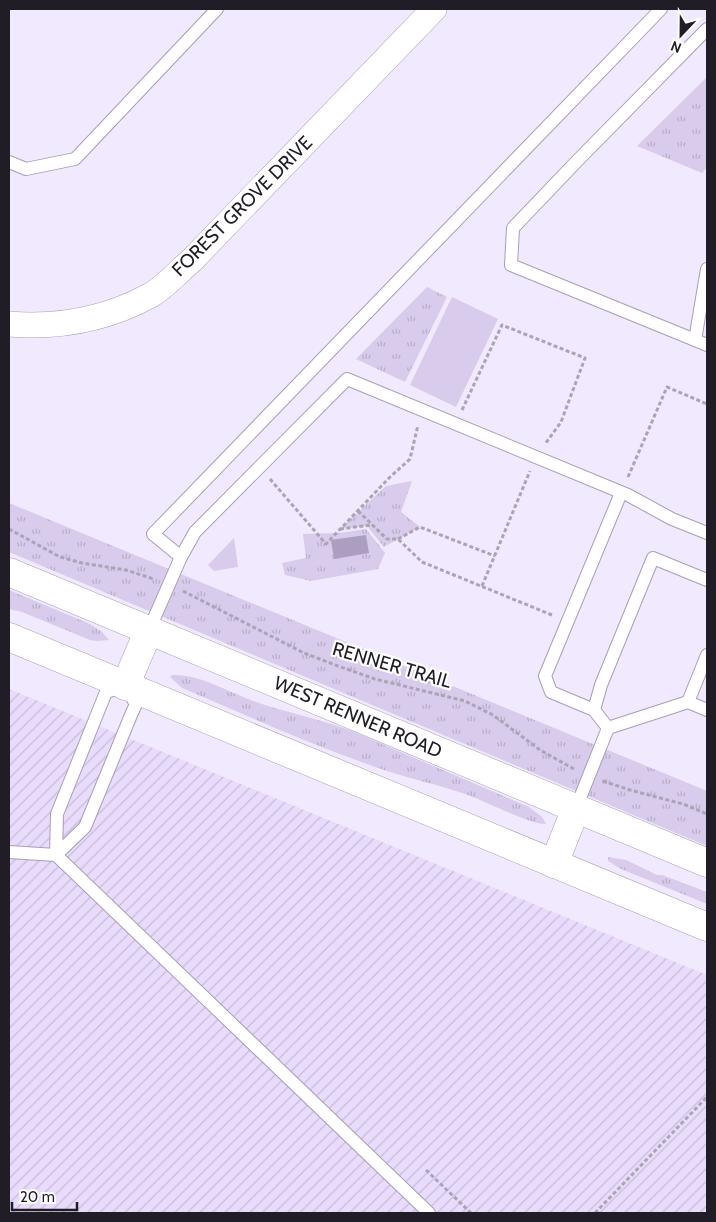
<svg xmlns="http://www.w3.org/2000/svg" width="716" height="1222" font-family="Cabin,sans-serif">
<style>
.industrial{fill:url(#industrial-furrows)}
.grass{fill:url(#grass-tufts)}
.garden{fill:#d8cbeb}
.water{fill:#ac9ec0}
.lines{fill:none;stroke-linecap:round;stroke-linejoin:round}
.lane-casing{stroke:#a89eb6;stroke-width:14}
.street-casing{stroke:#a89eb6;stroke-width:26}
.secondary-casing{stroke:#a89eb6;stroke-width:29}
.path{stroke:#aba4b5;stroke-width:3;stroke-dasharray:4 2.5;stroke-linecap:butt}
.lane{stroke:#fff;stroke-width:12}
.street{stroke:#fff;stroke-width:25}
.secondary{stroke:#fff;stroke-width:28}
.labels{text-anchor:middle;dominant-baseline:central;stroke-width:4.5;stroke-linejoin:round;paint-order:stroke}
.street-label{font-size:19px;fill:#211d26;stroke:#fff}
</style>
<defs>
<pattern id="industrial-furrows" width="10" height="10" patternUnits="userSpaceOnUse" patternTransform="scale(1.25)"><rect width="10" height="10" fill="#e9dbfc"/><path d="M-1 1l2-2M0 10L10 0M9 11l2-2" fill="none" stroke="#c8bcd8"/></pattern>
<pattern id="grass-tufts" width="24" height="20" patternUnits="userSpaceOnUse" patternTransform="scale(1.25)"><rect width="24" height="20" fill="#d8cbeb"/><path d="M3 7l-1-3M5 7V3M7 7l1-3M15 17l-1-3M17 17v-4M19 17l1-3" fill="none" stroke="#b9aec9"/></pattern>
</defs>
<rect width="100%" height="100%" fill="#f1e9fe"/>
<path class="industrial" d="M9,689L707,975V1213H9Z"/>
<g class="grass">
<path d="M707,77V167L702,173L637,146Z"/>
<path d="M427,287L447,297L405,382L356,359Z"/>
<path d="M412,481L401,512L420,527L384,547L367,526L340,529L386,486Z"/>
<path d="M9,503L707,791V846L9,552Z"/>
<path d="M366,529L385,553L378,569L311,581L285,575L282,563L306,558L303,534L340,533Z"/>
<path d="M9,590L90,624L102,632L109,640L97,641L90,640L22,612L9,609Z"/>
<path d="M172,675C201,674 230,693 256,702C288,713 320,719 352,731L529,807L542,817L546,824C531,825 485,801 468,795C440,785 411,779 384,770C316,747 248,716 182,688L170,677Z"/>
<path d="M608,857L626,860L657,875H662L707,892V904L621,869L608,861Z"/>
</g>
<g class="garden">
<path d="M452,297L498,319L456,407L410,385Z"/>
<path d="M234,538L238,567L214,571L208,565Z"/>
</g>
<path class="water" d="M366,535L369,553L334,559L331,540Z"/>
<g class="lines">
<defs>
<g id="lane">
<path d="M9,162L26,169L75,159L217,9"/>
<path d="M707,269L695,340L707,345"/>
<path d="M695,340L511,265L513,228L577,161L707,29"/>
<path d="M181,557L153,534L661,9"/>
<path d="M149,630L181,557L195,532L347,379L628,495L672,519L707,533"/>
<path d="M125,686L136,704L131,715L85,827L56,855L57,814L106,692Z"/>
<path d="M688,702L707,655"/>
<path d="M594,710L601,685L653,558L707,580"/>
<path d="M608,728L594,710L551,692L545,676L621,493"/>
<path d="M576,808L608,728L688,702L707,710"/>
<path d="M9,852L56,855L429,1213"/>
</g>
<path id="street" d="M9,324C58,328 107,319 151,295C166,286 179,271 192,260L434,9"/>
<g id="secondary">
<path d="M9,572L707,863"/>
<path d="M9,637L707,927"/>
<path d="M125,686L149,630"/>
<path d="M554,864L576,808"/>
</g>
</defs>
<use href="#lane" class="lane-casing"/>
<use href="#street" class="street-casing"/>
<use href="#secondary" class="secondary-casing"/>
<g class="path">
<path d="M462,410L502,325L585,358L561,422L545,444"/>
<path d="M628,477L667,387L707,404"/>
<path d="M270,479L326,544L389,478L410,459L418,425"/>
<path d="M358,511L387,539H398L422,562L552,615"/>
<path d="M9,529L60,557L82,563L126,570L154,579"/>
<path d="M340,529L371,525"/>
<path d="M398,539L420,527L495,556"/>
<path d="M482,586L530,471"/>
<path d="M183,591L304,653L338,666L375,679L465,701L493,715L540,750L574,769"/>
<path d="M603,781L630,790L683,804L707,814"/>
<path d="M426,1170L471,1213"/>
<path d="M595,1213L707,1097"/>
</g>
<use href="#lane" class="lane"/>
<use href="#street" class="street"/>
<use href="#secondary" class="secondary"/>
</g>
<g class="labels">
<g class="street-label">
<text transform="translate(242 206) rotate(-45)">FOREST GROVE DRIVE</text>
<text transform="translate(392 665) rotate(16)">RENNER TRAIL</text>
<text transform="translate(358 717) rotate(23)">WEST RENNER ROAD</text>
</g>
</g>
<rect width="716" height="1222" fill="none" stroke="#211d26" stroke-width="20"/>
<g transform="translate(681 35) rotate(202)" stroke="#ffffff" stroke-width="4" paint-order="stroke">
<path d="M0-4L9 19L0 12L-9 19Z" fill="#211d26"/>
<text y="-8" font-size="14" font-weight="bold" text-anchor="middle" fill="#211d26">N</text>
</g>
<path d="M12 1202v8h65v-8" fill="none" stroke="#211d26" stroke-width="2.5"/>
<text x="20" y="1202" font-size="15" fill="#211d26" stroke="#ffffff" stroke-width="4" paint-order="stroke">20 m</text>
</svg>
